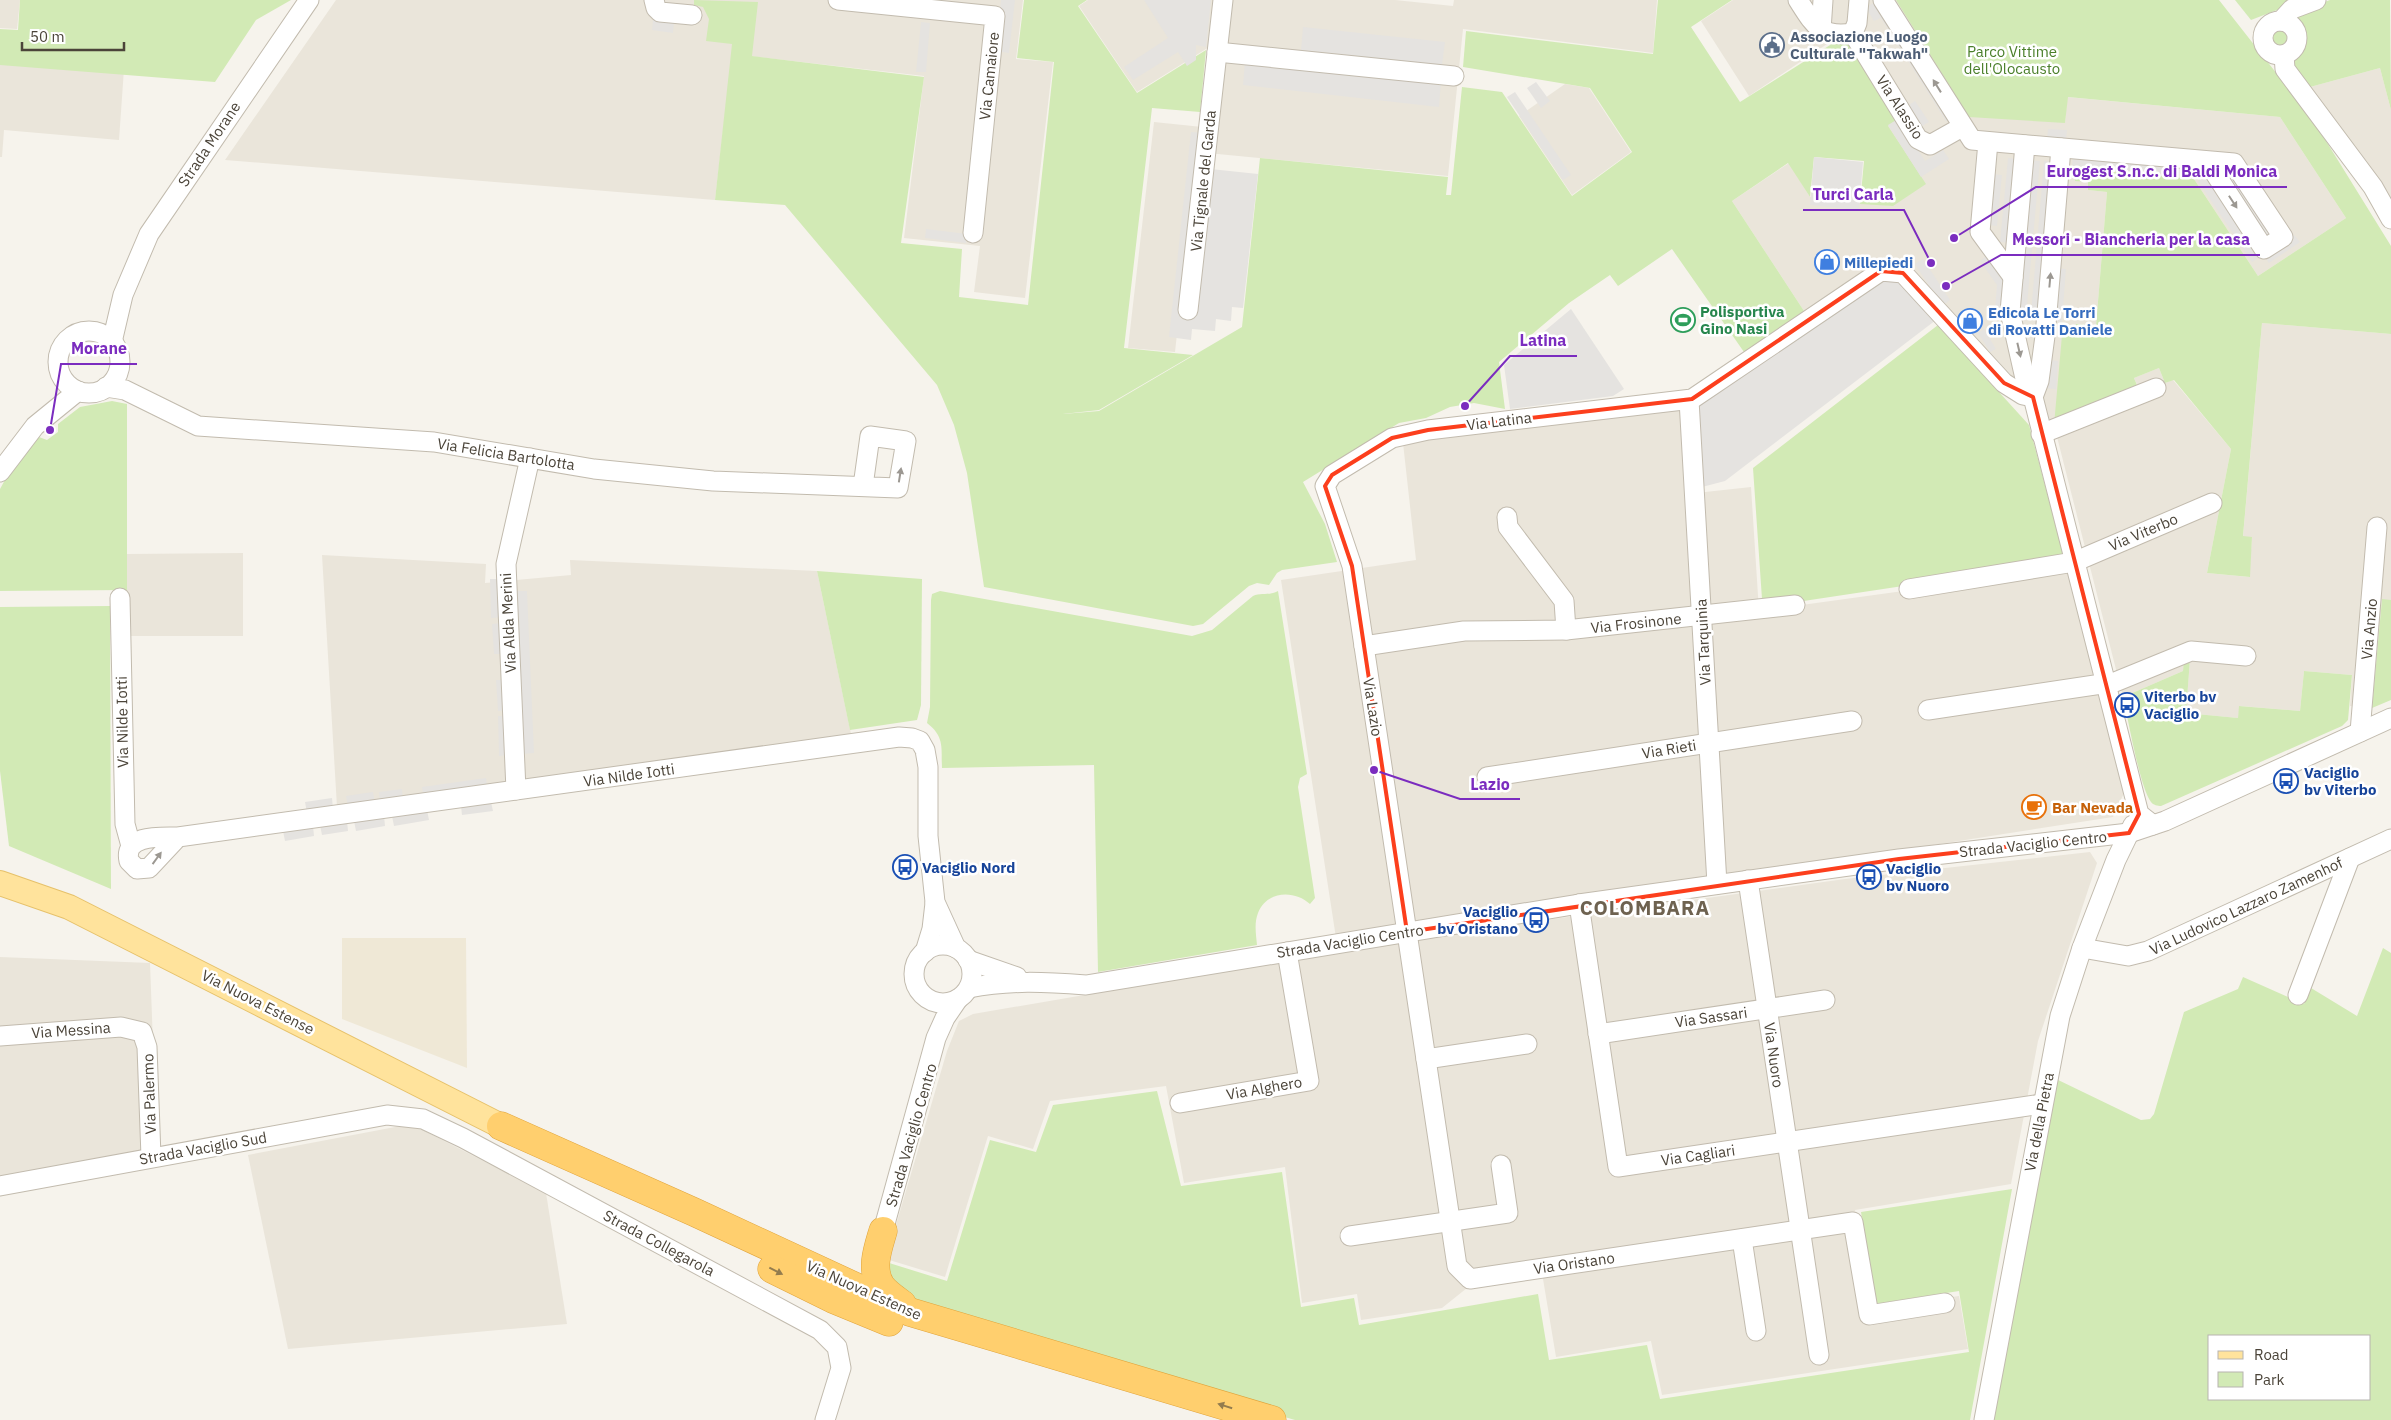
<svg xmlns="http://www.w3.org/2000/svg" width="2391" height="1420" font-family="'IBM Plex Sans',sans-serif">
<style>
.residential{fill:#eae5da}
.education{fill:#efe8d6}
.green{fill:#d2eab5;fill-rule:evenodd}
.parking{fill:#e5e3e0}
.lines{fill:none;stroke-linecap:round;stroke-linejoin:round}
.minor-casing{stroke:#c2bbae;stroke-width:21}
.major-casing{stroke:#e6c16a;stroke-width:26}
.highway-casing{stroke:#e0a43c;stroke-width:29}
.minor{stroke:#fff;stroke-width:19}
.major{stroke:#ffe39c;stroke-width:24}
.highway{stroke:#ffcf6e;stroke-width:28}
.oneway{fill:#9c9892}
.oneway2{fill:#937c4e}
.marked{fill:none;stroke:#fc3f1d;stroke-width:4;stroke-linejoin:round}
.labels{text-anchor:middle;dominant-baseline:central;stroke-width:5;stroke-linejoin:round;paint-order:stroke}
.service-label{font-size:15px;font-weight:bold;fill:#4e5e75;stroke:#fff;text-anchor:start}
.park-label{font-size:15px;fill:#4a7f2a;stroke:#fff}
.street-label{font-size:15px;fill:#4b4439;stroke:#fff}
.shop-label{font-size:15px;font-weight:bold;fill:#366cbe;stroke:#fff;text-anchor:start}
.leisure-label{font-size:15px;font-weight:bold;fill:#27864d;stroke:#fff;text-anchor:start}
.transit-label{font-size:15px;font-weight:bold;fill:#164399;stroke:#fff;text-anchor:start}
.food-label{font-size:15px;font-weight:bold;fill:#c56008;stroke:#fff;text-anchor:start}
.district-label{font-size:20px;font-weight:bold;letter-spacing:1px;fill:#6e6250;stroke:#fff}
.leader{fill:none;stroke:#7b2cbf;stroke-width:2}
.callout-dot{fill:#7b2cbf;stroke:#fff;stroke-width:2}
.callout-label{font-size:16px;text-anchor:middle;font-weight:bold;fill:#7b2cbf;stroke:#fff;stroke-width:5;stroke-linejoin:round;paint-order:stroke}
</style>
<rect width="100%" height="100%" fill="#f6f3ec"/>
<g class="residential">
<path d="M0,0H20L17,29L0,28Z"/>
<path d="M336,0H1023L1016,59L1053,62L1025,298L974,292L980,246L904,238L924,76L732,54L715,200L225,160Z"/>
<path d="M1088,0H1395L1453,6L1454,0H1657L1653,53L1463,29L1448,176L1197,152L1175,352L1128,348L1154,122L1212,128L1222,39L1137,92L1079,6Z"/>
<path d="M1733,0H1895L2065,123L2067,97L2280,117L2346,218L2258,276L2194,179L2088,182V190L2107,192L2096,326L2075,336L2062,335L2139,389L2134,378L2159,368L2165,383L2173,380L2231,449L2207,573L2249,577L2252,538L2243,537L2262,323L2391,334V600H2382L2372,708L2350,706L2352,675L2304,671L2300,711L2240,706L2238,718L2186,713L2190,659H2184L2183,671L2123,697L2054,425L1971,338L1878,263L1804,311L1732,201L1789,163L1810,197L1893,206L1888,125L1836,38L1749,96L1701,21Z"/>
<path d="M0,59L124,69L119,140L4,130L2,157H0Z"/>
<path d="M2380,68L2391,110V210L2342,129L2310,87Z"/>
<path d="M1565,84L1589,88L1631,152L1572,195L1519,116Z"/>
<path d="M1680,409L1687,494L1751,487L1759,611L2070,568L2124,793L2113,817L1336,938L1281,580L1416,560L1403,443Z"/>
<path d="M243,553V636H127V554Z"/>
<path d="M322,555L486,564L485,583L571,575L570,560L817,571L851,734L337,807Z"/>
<path d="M2090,852L2097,863L2038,1041L2011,1184L1855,1210L1871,1309L1959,1296L1968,1349L1662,1395L1651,1341L1556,1357L1542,1273L1472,1284L1442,1308L1361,1320L1357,1294L1302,1303L1285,1167L1184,1183L1166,1086L1050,1101L1033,1149L988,1136L945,1277L886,1259L947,1051L959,1021L973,1014L1422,937L1845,879Z"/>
<path d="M0,957L150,963L157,1152L0,1182Z"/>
<path d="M411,1124L546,1193L567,1324L288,1349L248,1155Z"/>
</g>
<path class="education" d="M342,938H466L467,1068L342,1019Z"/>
<g class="green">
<path d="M20,0H291L256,20L215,82L0,65V29L18,30Z"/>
<path d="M694,0L758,2L752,56L924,77L901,243L962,249L959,297L1028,305L1054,62L1017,58L1024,0H1087L1078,6L1137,93L1206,50L1200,112L1152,108L1124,348L1193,355L1099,410L1063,414L1099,411L1242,327L1260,158L1448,177L1446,195H1451L1462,87L1502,92L1572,196L1632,152L1590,88L1463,67L1466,31L1653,54L1658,0H1732L1691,27L1740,102L1838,40L1849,43L1898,119L1888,126L1926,184L1893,206L1860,204L1864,161L1814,157L1810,197L1788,163L1732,201L1804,311L1744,352L1672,249L1618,286L1610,275L1569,303L1499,362L1505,409L1474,403L1450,407L1426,418L1399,423L1303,482L1325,524L1337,562L1282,570L1277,573L1269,585L1257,583L1249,586L1203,624L1193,626L984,587L967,473L954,425L937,385L785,205L715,200L732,44L706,41L709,19L703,7L694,5Z"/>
<path d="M1896,0H2219L2313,120L2391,246V334L2262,323L2243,536L2252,537L2250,577L2207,573L2231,449L2174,380L2165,383L2159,368L2134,378L2139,390L2054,425L2062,335L2075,336L2076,324L2096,326L2107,192L2088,190V182L2075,181L2076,169L2194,179L2258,276L2346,218L2280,117L2068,97L2065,123L1969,117Z"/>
<path d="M2235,0H2303L2251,20Z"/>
<path d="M2330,0H2390L2391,110L2380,68L2310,87L2293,70L2300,36L2293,23L2297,12Z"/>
<circle cx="2280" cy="38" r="10"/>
<path d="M1938,325L2029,425L2064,557L1902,581L1903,586L1797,602L1796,595L1762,599L1753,468Z"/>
<path d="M112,401L127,404V590L0,591V489L17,458L39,437L47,440L58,432V424L80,407Z"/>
<path d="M817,571L922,579L921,705L917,720L850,730Z"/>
<path d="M940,591L1192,636L1212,630L1253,596C1261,592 1269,596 1278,591L1307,774L1300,778L1298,787L1315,898L1310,904C1295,890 1267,890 1258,913C1254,923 1256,934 1257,945L1098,972L1094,765L942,768C941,748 945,737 927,723L930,707L931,600L932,594Z"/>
<path d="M2382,599L2391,600V700L2372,708Z"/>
<path d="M110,606L111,889L9,846L0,771V607Z"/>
<path d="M2184,658L2190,659L2186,713L2238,718L2239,706L2300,711L2304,671L2352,675L2348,720L2342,726L2161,806C2158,806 2153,805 2151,802C2140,788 2128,718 2123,697L2183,671Z"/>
<path d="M2383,948L2391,953V1420H1994L2054,1078L2141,1120L2150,1119L2154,1114L2184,1012L2238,989L2243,977L2304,1004L2311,988L2357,1016ZM2210,1336H2370V1399H2210Z"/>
<path d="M1157,1091L1181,1186L1282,1172L1301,1307L1354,1298L1359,1325L1538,1294L1549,1360L1647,1345L1660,1399L1969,1352L1959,1291L1876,1304L1861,1212L2012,1189L1970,1420H1295L918,1312L888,1289L886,1262L947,1281L990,1140L1036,1152L1053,1105Z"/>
</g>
<g class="parking">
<path d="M1001,0H1015L1009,53L996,51Z"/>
<path d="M1144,0H1211L1206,47L1196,45V60L1187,66L1178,52L1133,80L1124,67L1168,38Z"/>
<path d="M1876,1L1950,118L1946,121L1881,18L1874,21L1866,8Z"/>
<path d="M653,20L674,23L673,33L652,30Z"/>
<path d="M921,22L930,23L926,72H916Z"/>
<path d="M1303,27L1445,42L1442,65L1301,50Z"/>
<path d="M1245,61L1441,82L1439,107L1243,85Z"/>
<path d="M1536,82L1550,101L1541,108L1527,88Z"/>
<path d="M1515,92L1571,175L1563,180L1507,97Z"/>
<path d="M1915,101L1929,122L1919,128L1906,107Z"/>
<path d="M1898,119L1925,161L1943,150L1949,159L1921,177L1888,125Z"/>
<path d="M2048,129L2067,130L2066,140L2047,139Z"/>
<path d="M1191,132L1205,133L1201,168L1258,174L1243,308L1232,307L1231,321L1216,319L1215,331L1192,329L1191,340L1169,337Z"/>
<path d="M2073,155L2194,165L2193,176L2072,166Z"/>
<path d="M1814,157L1863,162L1859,210L1810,205Z"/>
<path d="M2008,158L2018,159L2010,243L2000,242Z"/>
<path d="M2030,160L2040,161L2026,316L2016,315Z"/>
<path d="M2044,161L2054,162L2041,314L2031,313Z"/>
<path d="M2230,171L2273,235L2264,240L2222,176Z"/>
<path d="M1993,174L2002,175L1997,226L1988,225Z"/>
<path d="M2206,176L2259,257L2252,262L2198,181Z"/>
<path d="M926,229L967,234L966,243L925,238Z"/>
<path d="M2294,235L2300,242L2269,263L2264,256Z"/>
<path d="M1988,255L2008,282L2006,309H1995L1997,285L1980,261Z"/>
<path d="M1923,259L1950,300L1942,306L1915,264Z"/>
<path d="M2057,268L2066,269L2062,322H2053Z"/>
<path d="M1881,280L1898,282L1936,320L1725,481L1702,487L1699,405Z"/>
<path d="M1571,309L1624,389L1613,396L1510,409L1504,365Z"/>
<path d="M1984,329L1996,349L1990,352L1978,333Z"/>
<path d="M2048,360L2058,361L2056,389L2045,388Z"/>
<path d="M490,579H500L502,617L491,618Z"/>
<path d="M515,591H527L534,753L522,754Z"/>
<path d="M501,623L503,654H494L492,624Z"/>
<path d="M496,680H505L508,710L498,711Z"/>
<path d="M498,716H507L509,755L499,756Z"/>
<path d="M486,778L487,785L423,794L422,787Z"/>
<path d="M402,789L403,799L380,802L379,792Z"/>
<path d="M373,792L375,803L348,807L346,796Z"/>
<path d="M332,798L333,809L307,813L305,802Z"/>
<path d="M491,802L493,811L462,815L461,806Z"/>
<path d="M427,810L429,820L394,826L392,816Z"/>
<path d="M384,816L385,826L356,831L354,821Z"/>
<path d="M347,821L348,831L322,835L320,825Z"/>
<path d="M313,826L314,836L285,841L283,831Z"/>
</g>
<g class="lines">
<defs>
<g id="minor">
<path d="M654,0L656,8L660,12L692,15"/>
<path d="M838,0L995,16L973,233"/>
<path d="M1798,0C1814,25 1820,38 1853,33"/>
<path d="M1883,0L1972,140L2234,163L2283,237L2264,249L2207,161"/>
<path d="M2281,21L2292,9L2316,0"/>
<circle cx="2280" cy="38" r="17"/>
<path d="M1821,30L1823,0"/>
<path d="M1853,33L1918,139L1930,145L1962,127"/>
<path d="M1853,33L1857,23L1859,0"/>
<path d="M1217,52L1454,76"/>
<path d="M2284,55L2285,69L2373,187L2391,219"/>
<path d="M1988,142L1980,232L2013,277"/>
<path d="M2025,145L2010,312L2026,383L2033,397L2139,814L2153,825"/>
<path d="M1188,310L1223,0"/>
<circle cx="89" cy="362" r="31"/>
<path d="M112,342L123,295L149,234L309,0"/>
<path d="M106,387L125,390L198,426L434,442L594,469L713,481L898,488L906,441L870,436L863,486"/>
<path d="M2033,397L2039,381L2045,336L2061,148"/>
<path d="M1689,400L1717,884"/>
<path d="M2041,434L2156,388"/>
<path d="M0,472L35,426L78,391"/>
<path d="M1507,517L1508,527L1564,601L1566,630"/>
<path d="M1909,589L2074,562L2212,503"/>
<path d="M120,598L125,824L131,846"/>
<path d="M1364,646L1464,631L1566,630L1795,605"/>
<path d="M1928,710L2115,682L2191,651L2246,656"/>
<path d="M2360,732L2377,527"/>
<path d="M1487,777L1852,721"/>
<path d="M516,790L506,564L530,458"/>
<path d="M178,837L149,868L137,869L129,861C123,834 161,837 178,837L899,737L912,738L920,741L925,750L928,767V836L935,902L956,948"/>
<path d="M1748,880L1819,1355"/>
<path d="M1579,904L1618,1167L2042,1104"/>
<circle cx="943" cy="974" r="29"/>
<path d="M2082,948L2128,956L2148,951L2391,839"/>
<path d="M925,952L932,929L935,903"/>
<path d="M968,960L1017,977"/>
<path d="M969,988C1009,980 1046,982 1086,985L1579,904L1899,859L2129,833L2165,821L2391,718"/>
<path d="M2298,995L2350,858"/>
<path d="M1598,1034L1825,1000"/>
<path d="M0,1036L121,1027L142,1032L147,1047L151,1157"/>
<path d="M1426,1059L1527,1044"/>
<path d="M1180,1103L1309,1081L1287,952"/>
<path d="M0,1186L387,1115L423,1119L463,1138L820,1330L837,1347L841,1368L825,1420"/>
<path d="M883,1231L936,1038L945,1018L958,999"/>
<path d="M1350,1236L1508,1213L1501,1165"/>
<path d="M1742,1239L1756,1331"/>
<path d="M1945,1303L1869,1315L1853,1222L1470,1279L1457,1266L1352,566L1325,486L1332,475L1392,438L1428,430L1692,399L1881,271L1903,273L2004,383L2023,395L2033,397"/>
<path d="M1984,1420L2060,1016L2082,948L2116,860L2133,825"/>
</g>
<path id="major" d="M0,883L69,907L501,1126"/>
<g id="highway">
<path d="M501,1126L694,1212L910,1312L1272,1420"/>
<path d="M883,1231C878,1248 870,1269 881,1286C886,1293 895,1299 902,1304"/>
<path d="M772,1269L833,1299L889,1322"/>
</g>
</defs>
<use href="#minor" class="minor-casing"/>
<use href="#major" class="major-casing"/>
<use href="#highway" class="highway-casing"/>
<use href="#minor" class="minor"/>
<use href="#major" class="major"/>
<use href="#highway" class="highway"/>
</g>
<defs><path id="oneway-solid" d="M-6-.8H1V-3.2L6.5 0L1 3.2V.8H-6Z" transform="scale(1.25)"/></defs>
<g class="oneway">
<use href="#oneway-solid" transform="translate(1937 86) rotate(-122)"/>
<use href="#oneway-solid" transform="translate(2233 202) rotate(57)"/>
<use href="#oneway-solid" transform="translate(2050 280) rotate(-85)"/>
<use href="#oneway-solid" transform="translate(2019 350) rotate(77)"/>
<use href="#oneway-solid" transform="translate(900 475) rotate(-81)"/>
<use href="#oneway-solid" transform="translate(157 858) rotate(-54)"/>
</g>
<g class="oneway2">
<use href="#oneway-solid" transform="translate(776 1271) rotate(27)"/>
<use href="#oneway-solid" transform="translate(1225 1406) rotate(-163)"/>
</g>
<path class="marked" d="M1881,271L1903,273L2004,383L2033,397L2139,814L2129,833L1899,859L1407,932L1352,566L1325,486L1332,475L1392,438L1428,430L1692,399Z"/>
<defs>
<symbol id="civic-ring" viewBox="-11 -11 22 22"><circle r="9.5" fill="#fff" stroke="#5c6f8a" stroke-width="1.5"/><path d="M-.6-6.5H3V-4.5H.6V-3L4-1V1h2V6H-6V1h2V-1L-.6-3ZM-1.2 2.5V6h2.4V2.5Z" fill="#5c6f8a"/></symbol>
<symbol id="shop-ring" viewBox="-11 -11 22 22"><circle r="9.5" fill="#fff" stroke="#3f7fe0" stroke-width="1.5"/><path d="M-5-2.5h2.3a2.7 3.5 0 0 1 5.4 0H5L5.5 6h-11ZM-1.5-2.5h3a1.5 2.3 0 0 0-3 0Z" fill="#3f7fe0"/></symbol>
<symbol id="stadium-ring" viewBox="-11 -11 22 22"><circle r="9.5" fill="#fff" stroke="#2e9e5b" stroke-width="1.5"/><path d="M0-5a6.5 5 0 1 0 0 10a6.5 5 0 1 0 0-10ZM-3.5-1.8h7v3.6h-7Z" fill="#2e9e5b"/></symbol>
<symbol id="bus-ring" viewBox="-11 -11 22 22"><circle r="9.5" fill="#fff" stroke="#1a4fb4" stroke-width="1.5"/><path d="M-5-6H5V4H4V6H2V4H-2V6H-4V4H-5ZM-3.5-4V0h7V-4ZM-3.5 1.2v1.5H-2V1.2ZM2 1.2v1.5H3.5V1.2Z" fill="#1a4fb4"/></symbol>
<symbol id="cafe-ring" viewBox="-11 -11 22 22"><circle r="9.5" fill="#fff" stroke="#e8710a" stroke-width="1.5"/><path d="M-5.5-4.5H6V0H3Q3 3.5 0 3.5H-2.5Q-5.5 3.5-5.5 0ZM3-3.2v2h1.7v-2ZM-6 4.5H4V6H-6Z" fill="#e8710a"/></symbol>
</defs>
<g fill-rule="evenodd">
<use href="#civic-ring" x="1758" y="31" width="28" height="28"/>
<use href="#shop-ring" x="1813" y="248" width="28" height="28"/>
<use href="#stadium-ring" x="1669" y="306" width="28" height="28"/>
<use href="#shop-ring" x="1956" y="307" width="28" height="28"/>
<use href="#bus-ring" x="2113" y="691" width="28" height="28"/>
<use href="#bus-ring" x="2272" y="767" width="28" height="28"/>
<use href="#cafe-ring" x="2020" y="793" width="28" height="28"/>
<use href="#bus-ring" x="891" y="853" width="28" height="28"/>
<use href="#bus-ring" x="1855" y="863" width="28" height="28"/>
<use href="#bus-ring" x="1522" y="906" width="28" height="28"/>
</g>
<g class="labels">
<g class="service-label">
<text x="1790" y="36">Associazione Luogo<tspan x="1790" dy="17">Culturale "Takwah"</tspan></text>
</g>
<g class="park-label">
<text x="2012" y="51">Parco Vittime<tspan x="2012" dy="17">dell'Olocausto</tspan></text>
</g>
<g class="street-label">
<text transform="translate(989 76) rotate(-84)">Via Camaiore</text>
<text transform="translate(1900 107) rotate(57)">Via Alassio</text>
<text transform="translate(209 144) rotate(-56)">Strada Morane</text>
<text transform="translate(1203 181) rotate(-84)">Via Tignale del Garda</text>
<text transform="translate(1499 421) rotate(-7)">Via Latina</text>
<text transform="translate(506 454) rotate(9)">Via Felicia Bartolotta</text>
<text transform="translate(2143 532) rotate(-23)">Via Viterbo</text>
<text transform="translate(508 623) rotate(-93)">Via Alda Merini</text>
<text transform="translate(1636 623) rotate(-6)">Via Frosinone</text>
<text transform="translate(2369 629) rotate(-85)">Via Anzio</text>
<text transform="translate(1703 642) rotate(-93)">Via Tarquinia</text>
<text transform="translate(1373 707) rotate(81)">Via Lazio</text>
<text transform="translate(122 722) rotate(-91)">Via Nilde Iotti</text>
<text transform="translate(1669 749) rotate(-9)">Via Rieti</text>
<text transform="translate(629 775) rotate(-8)">Via Nilde Iotti</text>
<text transform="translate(2033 844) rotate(-6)">Strada Vaciglio Centro</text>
<text transform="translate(2246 906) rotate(-25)">Via Ludovico Lazzaro Zamenhof</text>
<text transform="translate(1350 941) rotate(-9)">Strada Vaciglio Centro</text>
<text transform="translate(258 1002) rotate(27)">Via Nuova Estense</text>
<text transform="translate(1711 1017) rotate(-8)">Via Sassari</text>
<text transform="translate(71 1030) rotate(-4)">Via Messina</text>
<text transform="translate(1774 1055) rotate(82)">Via Nuoro</text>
<text transform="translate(1264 1088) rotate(-10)">Via Alghero</text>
<text transform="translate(149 1094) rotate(-92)">Via Palermo</text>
<text transform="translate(2039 1122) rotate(-79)">Via della Pietra</text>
<text transform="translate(911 1135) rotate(-74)">Strada Vaciglio Centro</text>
<text transform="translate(203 1148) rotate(-10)">Strada Vaciglio Sud</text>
<text transform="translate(1698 1155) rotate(-8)">Via Cagliari</text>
<text transform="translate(659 1243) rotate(28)">Strada Collegarola</text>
<text transform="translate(1574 1263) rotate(-8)">Via Oristano</text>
<text transform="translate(864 1290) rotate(24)">Via Nuova Estense</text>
</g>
<g class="shop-label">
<text x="1844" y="262">Millepiedi</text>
<text x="1988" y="312">Edicola Le Torri<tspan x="1988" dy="17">di Rovatti Daniele</tspan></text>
</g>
<g class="leisure-label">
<text x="1700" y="311">Polisportiva<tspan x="1700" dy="17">Gino Nasi</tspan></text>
</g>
<g class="transit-label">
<text x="2144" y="696">Viterbo bv<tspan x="2144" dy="17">Vaciglio</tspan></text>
<text x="2304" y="772">Vaciglio<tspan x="2304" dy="17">bv Viterbo</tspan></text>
<text x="922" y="867">Vaciglio Nord</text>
<text x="1886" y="868">Vaciglio<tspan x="1886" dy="17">bv Nuoro</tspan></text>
<text x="1518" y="911" text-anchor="end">Vaciglio<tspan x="1518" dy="17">bv Oristano</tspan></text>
</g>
<g class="food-label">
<text x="2052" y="807">Bar Nevada</text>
</g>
<g class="district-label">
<text x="1645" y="907">COLOMBARA</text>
</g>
</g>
<path class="leader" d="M1954 238L2036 187H2287M1931 263L1904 210H1803M1946 286L2001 255H2260M1465 406L1510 356H1577M50 430L61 364H137M1374 770L1460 799H1520"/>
<g class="callout-dot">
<circle cx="1954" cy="238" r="5"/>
<circle cx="1931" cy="263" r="5"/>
<circle cx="1946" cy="286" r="5"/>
<circle cx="1465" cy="406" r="5"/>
<circle cx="50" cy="430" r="5"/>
<circle cx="1374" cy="770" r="5"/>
</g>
<g class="callout-label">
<text x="2162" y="177">Eurogest S.n.c. di Baldi Monica</text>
<text x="1853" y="200">Turci Carla</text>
<text x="2131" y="245">Messori - Biancheria per la casa</text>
<text x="1543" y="346">Latina</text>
<text x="99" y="354">Morane</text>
<text x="1490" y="790">Lazio</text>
</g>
<rect x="2208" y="1335" width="162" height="65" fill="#ffffff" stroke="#b7b4b0"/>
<rect x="2218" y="1351" width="25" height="8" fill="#ffe39c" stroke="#b7b4b0"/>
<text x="2254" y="1360" font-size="15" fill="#4b4439">Road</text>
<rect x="2218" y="1372" width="25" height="15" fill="#d2eab5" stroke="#b7b4b0"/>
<text x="2254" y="1385" font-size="15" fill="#4b4439">Park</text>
<path d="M22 42v8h102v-8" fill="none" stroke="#4b4439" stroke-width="2.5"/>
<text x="30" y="42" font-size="15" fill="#4b4439" stroke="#ffffff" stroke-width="4" paint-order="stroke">50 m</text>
</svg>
